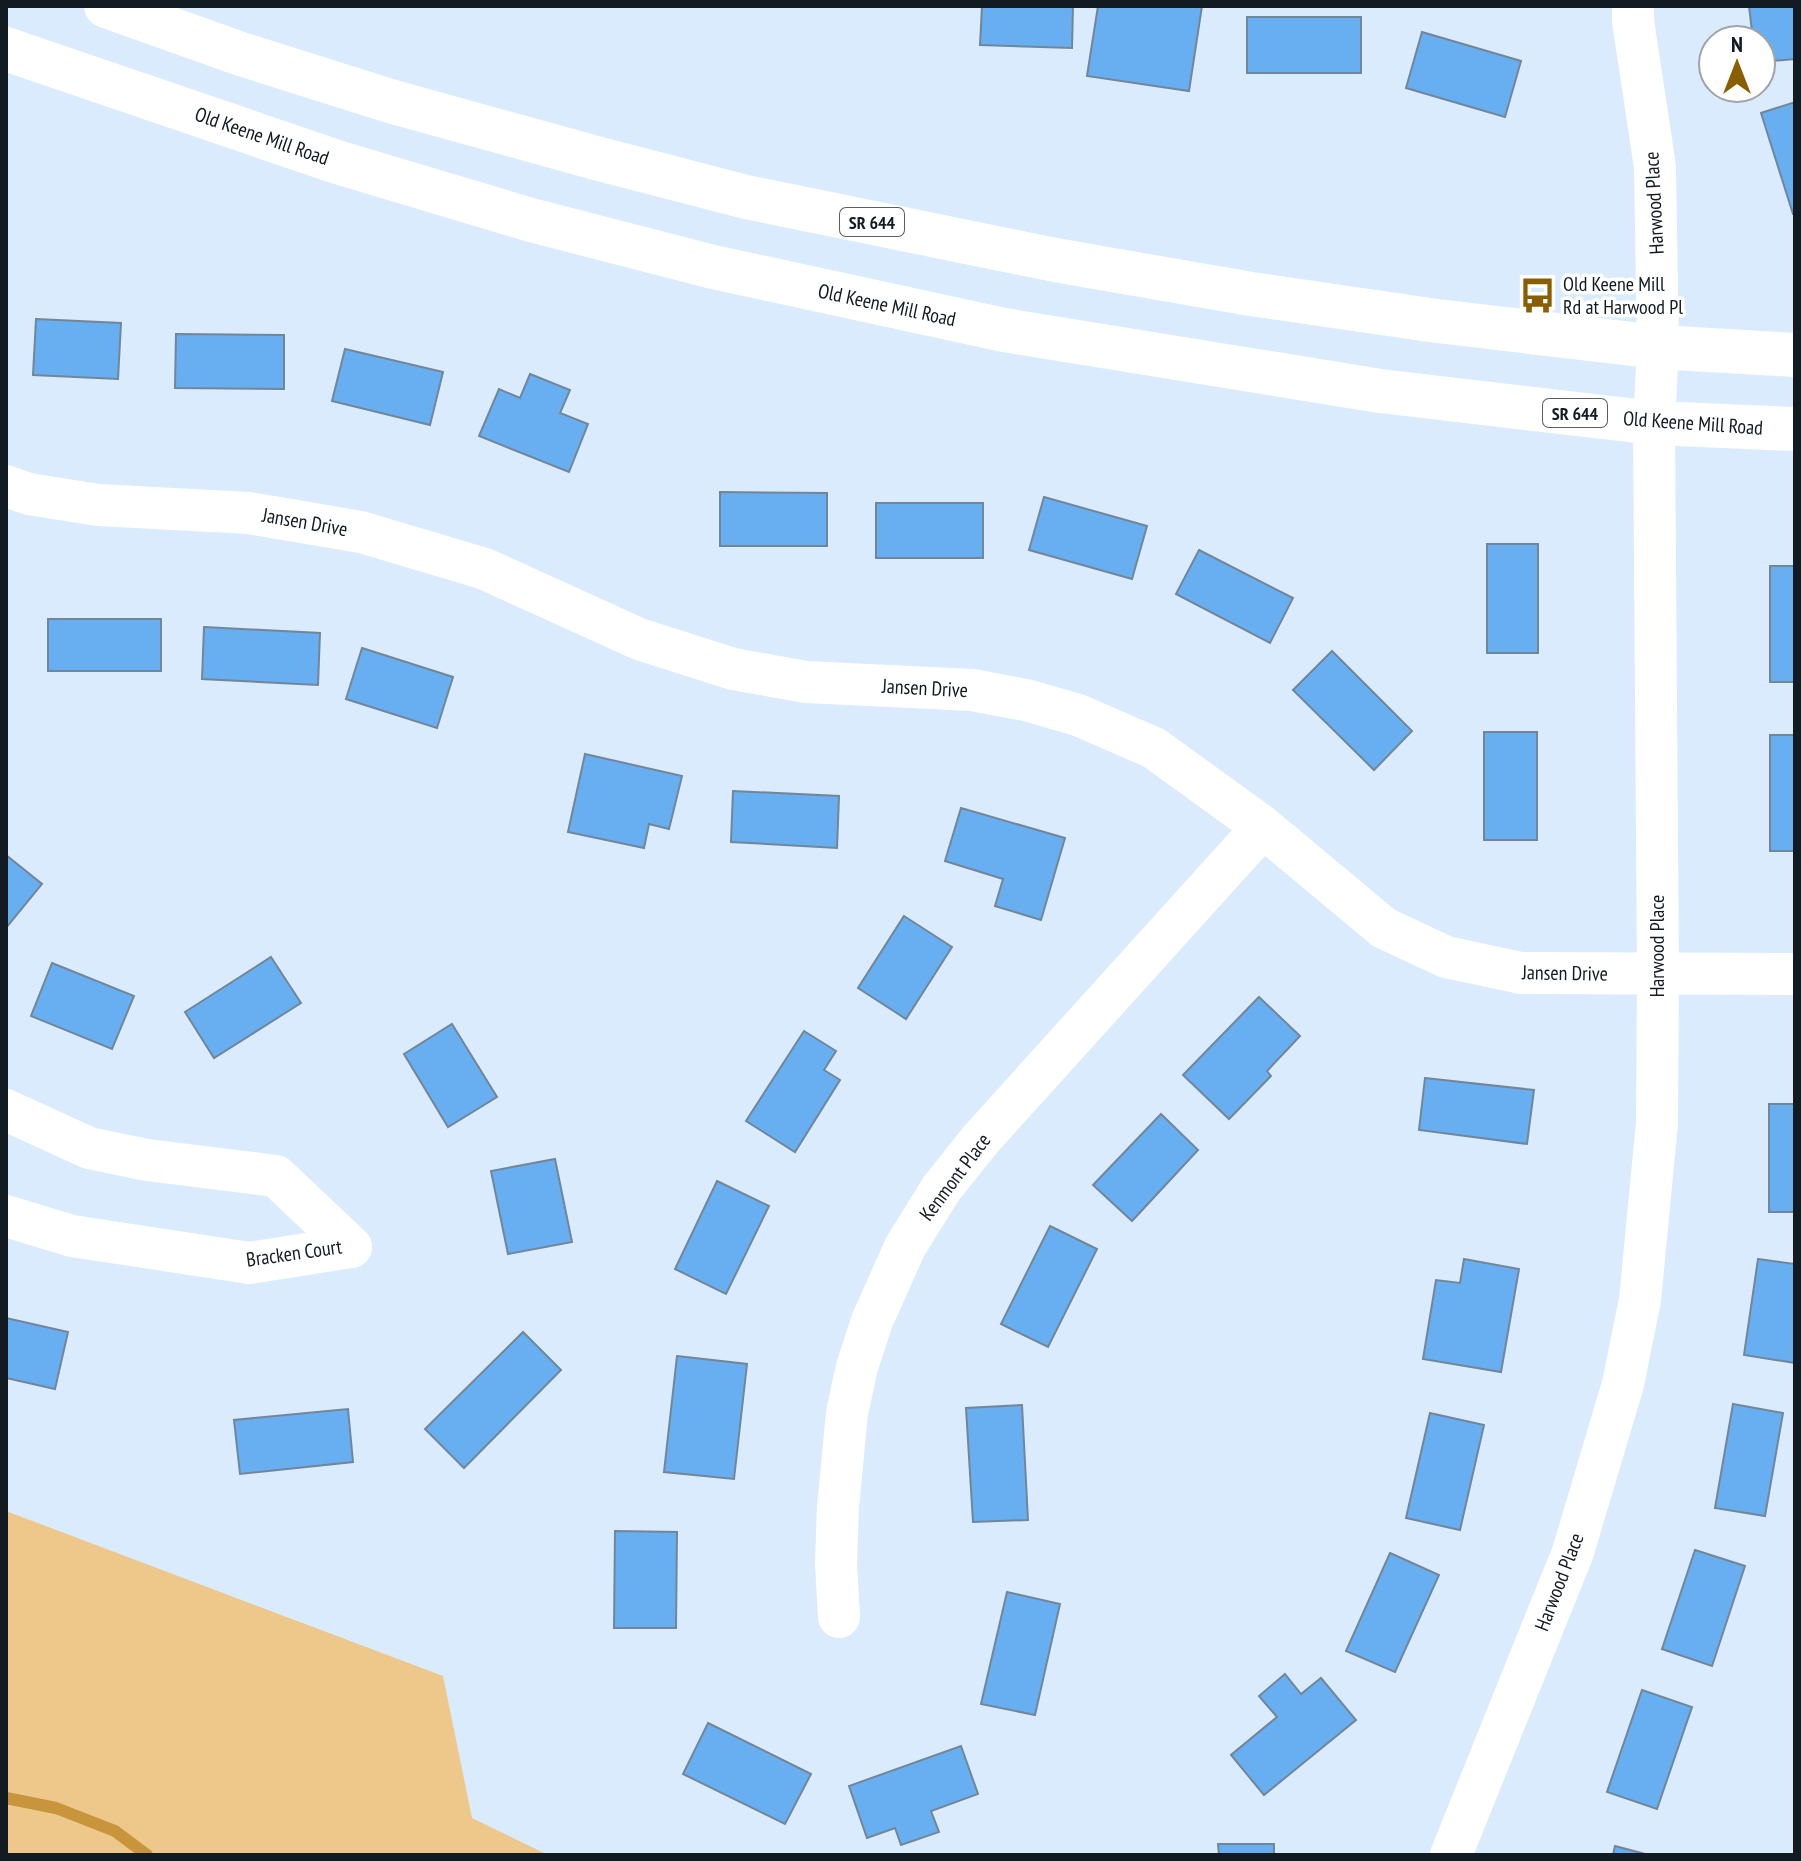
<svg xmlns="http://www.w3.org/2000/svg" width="1801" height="1861" font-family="'PT Sans Narrow',sans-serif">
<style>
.green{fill:#eec78b}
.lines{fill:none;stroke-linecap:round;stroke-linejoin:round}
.stream{stroke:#c8943c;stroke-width:12}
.building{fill:#68aff1;stroke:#72869a;stroke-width:2}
.street{stroke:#fff;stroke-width:42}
.primary{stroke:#fff;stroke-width:44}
.labels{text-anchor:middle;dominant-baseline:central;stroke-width:7;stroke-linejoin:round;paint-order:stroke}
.shield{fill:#fff;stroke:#595f64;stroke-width:2}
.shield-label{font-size:18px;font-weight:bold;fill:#121a22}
.street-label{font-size:20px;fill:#121a22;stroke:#fff}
.poi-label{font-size:20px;fill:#121a22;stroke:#fff;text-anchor:start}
</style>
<rect width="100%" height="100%" fill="#d9ebfd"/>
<path class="green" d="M6,1511L443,1676L472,1818L548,1855H6Z"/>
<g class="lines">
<path class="stream" d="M6,1798L56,1808L115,1831L147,1855"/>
</g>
<g class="building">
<path d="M982,6H1073L1072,48L980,45Z"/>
<path d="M1098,6H1202L1189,91L1087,76Z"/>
<path d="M1749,6H1795V59L1761,62V40H1753Z"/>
<rect x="1247" y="17" width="114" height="56"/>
<path d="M1422,32L1521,61L1505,117L1406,88Z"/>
<path d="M1795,102V214H1793L1761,113Z"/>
<path d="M36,319L121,323L118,379L33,375Z"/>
<path d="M176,334L284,335V389L175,388Z"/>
<path d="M345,349L443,372L430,425L332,401Z"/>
<path d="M530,374L570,390L560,413L588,424L569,472L479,436L499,389L520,398Z"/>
<path d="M720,492L827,493V546H720Z"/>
<path d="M1044,497L1147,526L1132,579L1029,550Z"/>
<rect x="876" y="503" width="107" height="55"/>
<rect x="1487" y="544" width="51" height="109"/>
<path d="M1199,550L1293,598L1270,643L1176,594Z"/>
<rect x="1770" y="566" width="25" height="116"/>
<rect x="48" y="619" width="113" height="52"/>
<path d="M204,627L320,633L318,685L202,679Z"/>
<path d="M362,648L453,677L437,728L346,699Z"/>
<path d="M1332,651L1412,731L1374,770L1293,690Z"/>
<rect x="1484" y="732" width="53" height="108"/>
<rect x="1770" y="735" width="25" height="116"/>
<path d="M585,754L682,776L669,829L649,824L644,848L568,832Z"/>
<path d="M733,791L839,796L837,848L731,842Z"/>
<path d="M961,808L1065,838L1041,920L995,906L1003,879L945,861Z"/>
<path d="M6,855L42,884L6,928Z"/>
<path d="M904,916L952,947L906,1019L858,988Z"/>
<path d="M271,957L301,1003L214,1058L185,1012Z"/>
<path d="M52,963L134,996L112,1049L31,1016Z"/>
<path d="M1259,997L1300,1036L1267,1071L1271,1076L1229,1119L1183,1075Z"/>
<path d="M452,1024L497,1097L448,1127L404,1054Z"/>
<path d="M804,1031L836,1051L824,1070L840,1080L795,1152L746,1121Z"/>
<path d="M1425,1078L1534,1090L1527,1144L1419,1130Z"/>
<rect x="1769" y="1104" width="26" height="108"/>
<path d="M1161,1114L1198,1150L1132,1221L1093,1185Z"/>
<path d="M555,1159L572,1242L508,1254L491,1171Z"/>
<path d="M717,1181L769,1206L726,1294L675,1269Z"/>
<path d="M1050,1226L1097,1249L1048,1347L1001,1324Z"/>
<path d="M1464,1259L1519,1269L1501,1372L1423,1359L1436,1280L1460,1283Z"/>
<path d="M1758,1259L1795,1264V1363L1744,1355Z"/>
<path d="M6,1318L68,1332L55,1389L6,1378Z"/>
<path d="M523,1332L561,1370L464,1468L425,1429Z"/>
<path d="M677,1356L747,1364L734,1479L664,1472Z"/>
<path d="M1733,1404L1783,1413L1765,1516L1715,1508Z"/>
<path d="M1022,1405L1028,1520L973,1522L966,1408Z"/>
<path d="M348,1409L353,1462L240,1474L234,1420Z"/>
<path d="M1430,1413L1484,1425L1460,1530L1406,1518Z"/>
<path d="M615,1531L677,1532L676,1628H614Z"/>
<path d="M1695,1550L1745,1566L1712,1666L1662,1649Z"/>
<path d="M1390,1553L1439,1575L1395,1672L1346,1651Z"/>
<path d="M1007,1592L1060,1604L1035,1715L981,1704Z"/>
<path d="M1285,1674L1301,1694L1321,1678L1356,1720L1264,1795L1231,1755L1277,1717L1259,1696Z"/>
<path d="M1642,1690L1692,1707L1657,1809L1607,1792Z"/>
<path d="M708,1723L811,1774L785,1824L683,1774Z"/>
<path d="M961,1746L978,1794L931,1811L939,1832L901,1845L895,1828L867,1838L849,1786Z"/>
<path d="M1218,1844H1274V1855H1219Z"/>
<path d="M1615,1846L1649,1855H1613Z"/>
</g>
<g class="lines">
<g class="street">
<path d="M6,486L29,494L98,505L249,513L361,532L485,569L639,639L733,669L806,682L972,690L1026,700L1078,715L1154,748L1263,827L1384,928L1446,957L1521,973L1795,974"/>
<path d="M6,1110L89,1148L147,1160L276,1176L351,1247"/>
<path d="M6,1216L72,1236L249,1263L351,1247"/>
<path d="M839,1617L836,1563L838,1507L847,1413L857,1367L872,1321L905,1247L941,1189L980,1140L1263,827"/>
<path d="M1451,1855L1573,1552L1623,1384L1640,1300L1657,1123L1658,974L1654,423L1658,347L1655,167L1633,21V6"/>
</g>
<g class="primary">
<path d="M106,6L241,54L390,101L596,158L746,197L1055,260L1251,294L1437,321L1658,347L1795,355"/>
<path d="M6,49L337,162L531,220L713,267L1004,330L1380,391L1654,423L1795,429"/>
</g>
</g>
<defs>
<symbol id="bus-bare" viewBox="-9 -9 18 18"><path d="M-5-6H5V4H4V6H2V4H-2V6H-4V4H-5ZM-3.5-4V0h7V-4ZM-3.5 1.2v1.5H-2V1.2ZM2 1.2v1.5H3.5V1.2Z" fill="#895e00" stroke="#fff" stroke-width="2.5" paint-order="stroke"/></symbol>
</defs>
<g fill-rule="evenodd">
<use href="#bus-bare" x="1512" y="270" width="51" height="51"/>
</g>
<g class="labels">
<g class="shield">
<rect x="840" y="208" width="64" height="28" rx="6"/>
<rect x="1543" y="399" width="64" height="28" rx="6"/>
</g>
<g class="shield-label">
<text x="872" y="222">SR 644</text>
<text x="1575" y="413">SR 644</text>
</g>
<g class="street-label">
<text transform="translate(262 136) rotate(19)">Old Keene Mill Road</text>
<text transform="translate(1654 203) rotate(-93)">Harwood Place</text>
<text transform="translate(887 305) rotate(12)">Old Keene Mill Road</text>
<text transform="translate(1693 423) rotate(4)">Old Keene Mill Road</text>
<text transform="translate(305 522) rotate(10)">Jansen Drive</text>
<text transform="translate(925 688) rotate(3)">Jansen Drive</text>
<text transform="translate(1657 946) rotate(-90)">Harwood Place</text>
<text transform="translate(1565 973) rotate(1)">Jansen Drive</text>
<text transform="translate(955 1177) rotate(-53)">Kenmont Place</text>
<text transform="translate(294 1253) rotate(-8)">Bracken Court</text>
<text transform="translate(1559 1582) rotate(-69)">Harwood Place</text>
</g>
<g class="poi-label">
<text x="1563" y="284">Old Keene Mill<tspan x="1563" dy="23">Rd at Harwood Pl</tspan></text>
</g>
</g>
<rect width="1801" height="1861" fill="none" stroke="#121a22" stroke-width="16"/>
<g transform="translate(1737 64)"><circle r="38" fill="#ffffff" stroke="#a0a3a7" stroke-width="2"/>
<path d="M0-6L14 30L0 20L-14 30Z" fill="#895e00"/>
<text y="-12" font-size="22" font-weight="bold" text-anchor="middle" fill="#121a22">N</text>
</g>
</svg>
